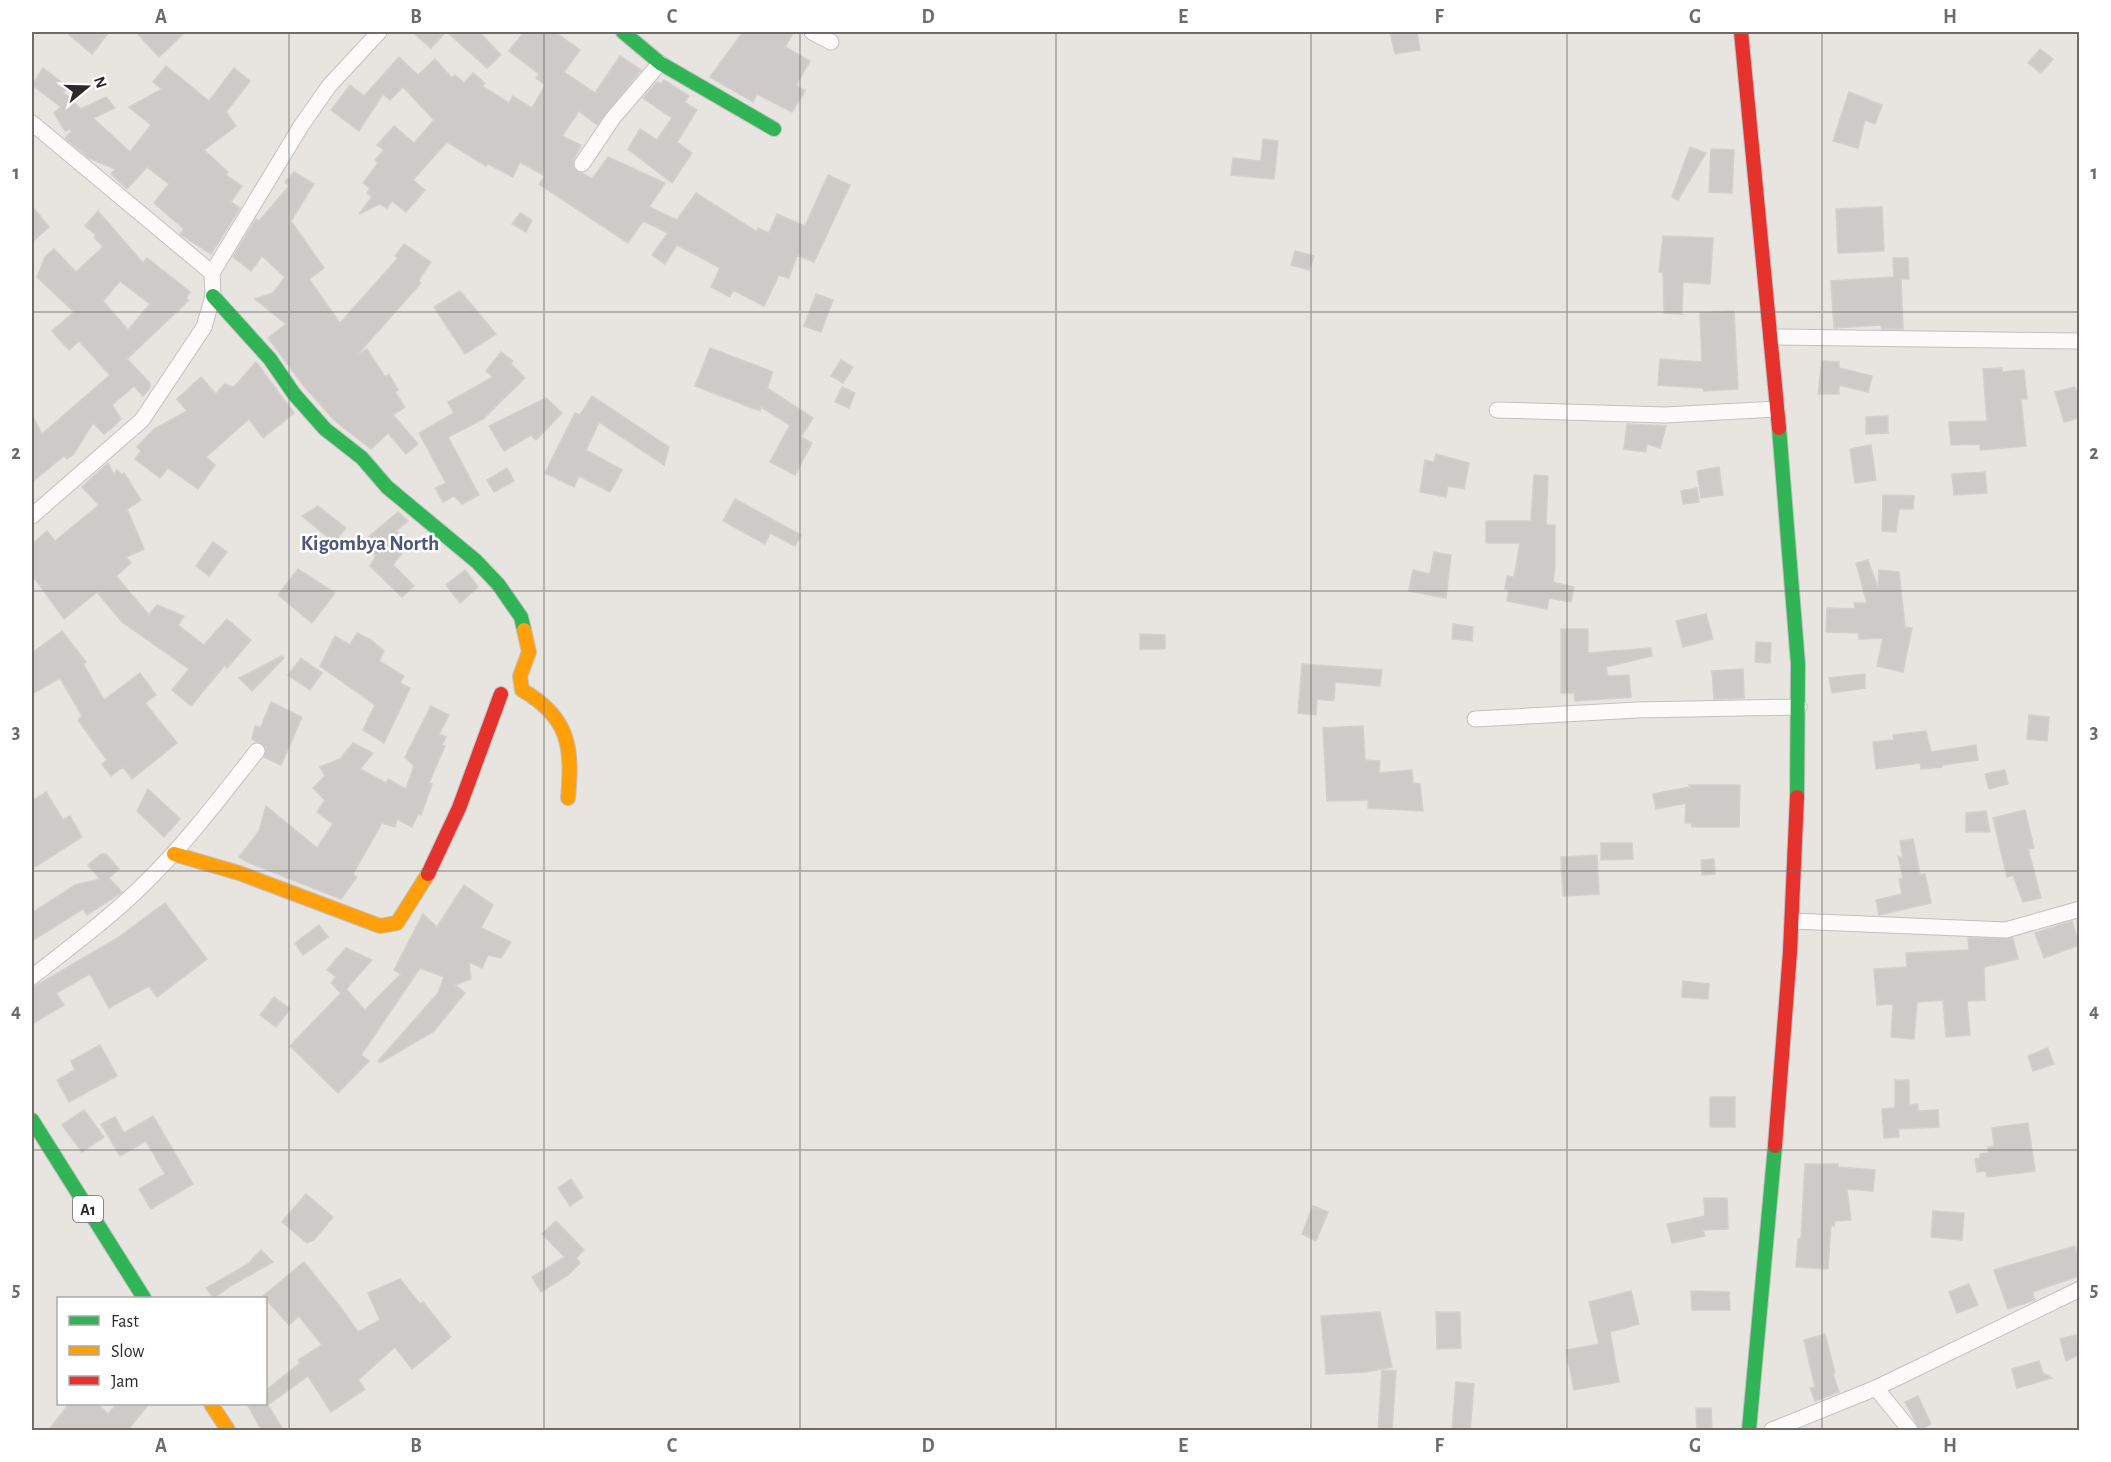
<svg xmlns="http://www.w3.org/2000/svg" width="2111" height="1462" viewBox="0 0 2111 1462" font-family="'Alegreya Sans',sans-serif">
<rect width="100%" height="100%" fill="#e8e4e0"/>
<g fill="#cdcac7" stroke="#d3cfcc" stroke-width="1.5" fill-rule="evenodd">
<path d="M66,32H109L92,54Z"/>
<path d="M136,32H185L159,57Z"/>
<path d="M412,32H446L431,48Z"/>
<path d="M447,32H479L501,55L487,68Z"/>
<path d="M524,32H555L580,50L564,72L595,93L620,56L641,70L597,125L579,111L562,136L581,145L574,159L573,168L592,179L608,157L665,183L649,207L677,220L696,193L757,232L758,228L769,233L777,214L805,226L828,175L850,185L814,262L797,255L789,278L779,275L764,306L733,290L730,297L711,287L720,268L696,255L677,245L665,264L652,255L668,233L643,221L628,243L539,184L545,176L520,162L513,177L488,164L486,166L447,142L413,180L425,190L406,212L392,201L387,208L380,204L359,214L372,197L367,193L370,188L363,183L378,163L375,160L384,150L377,145L394,126L414,143L434,120L403,87L390,100L383,94L359,131L331,110L350,85L364,96L399,57L418,75L435,59L452,78L455,75L464,83L473,73L485,83L482,86L509,103L513,96L532,108L545,85L536,78L539,74L509,51Z"/>
<path d="M743,32H794L785,47L810,61L796,85L805,91L792,112L757,94L753,102L710,77Z"/>
<path d="M1390,32H1417L1420,50L1395,54Z"/>
<path d="M2040,49L2053,59L2041,73L2028,63Z"/>
<path d="M166,66L209,101L234,68L250,81L226,112L236,126L204,150L228,172L226,175L242,186L231,202L240,208L211,254L180,234L184,229L154,203L169,184L147,167L127,189L111,174L115,169L89,158L65,138L72,131L70,129L65,131L54,113L61,107L32,85L43,68L68,87L63,92L81,109L106,97L115,108L93,118L130,152L151,125L129,107L162,89L153,82Z"/>
<path d="M664,80L689,96L684,102L697,110L677,142L692,153L672,183L628,149L640,129L657,140L672,118L643,98L657,82L661,84Z"/>
<path d="M1849,92L1882,105L1875,124L1865,120L1858,148L1833,141Z"/>
<path d="M1263,139L1278,141L1274,179L1231,175L1233,158L1261,161Z"/>
<path d="M1690,147L1706,153L1678,200L1672,197Z"/>
<path d="M1711,149L1734,150L1732,193L1709,192Z"/>
<path d="M294,172L314,184L291,221L324,268L309,279L340,323L398,258L395,256L404,244L431,262L418,281L421,283L357,355L367,349L385,377L389,374L398,390L395,392L405,407L393,415L418,444L406,454L388,433L371,449L334,420L304,386L268,338L286,324L255,299L273,293L285,277L262,256L251,271L233,257L256,219L259,221L289,186L285,182Z"/>
<path d="M32,206L49,227L32,242Z"/>
<path d="M1882,207L1884,251L1838,253L1836,209Z"/>
<path d="M98,211L143,263L147,258L190,292L186,298L189,300L127,359L150,383V388L143,396L134,386L112,405L121,419L112,428L104,434L93,423L73,455L67,459L64,456L32,482V415L42,434L110,375L79,341L69,350L52,331L74,312L37,277L45,257L54,249L76,272L103,247L94,237L96,235L85,226ZM120,281L150,304L128,330L103,301Z"/>
<path d="M520,213L532,220L526,232L512,224Z"/>
<path d="M1663,236L1713,238L1710,284L1683,282L1682,314L1664,313L1663,272H1659Z"/>
<path d="M1295,251L1314,256L1309,270L1291,265Z"/>
<path d="M1893,258H1908L1909,279H1901L1903,329H1882L1881,325L1834,328L1831,281L1894,277Z"/>
<path d="M460,291L496,334L465,354L434,307Z"/>
<path d="M816,294L833,300L821,332L804,326Z"/>
<path d="M1734,311L1738,389L1704,391L1703,388L1658,385L1660,359L1702,362L1700,313Z"/>
<path d="M710,348L773,372L767,388L813,418L801,437L812,443L795,475L770,462L790,425L761,407L760,411L695,386Z"/>
<path d="M501,352L513,361L511,364L525,378L483,419L448,437L479,495L462,504L454,496L443,502L435,488L446,483L419,433L454,413L448,402L493,377L486,371Z"/>
<path d="M841,360L853,367L843,383L831,376Z"/>
<path d="M1822,361L1839,362V368L1872,376L1868,392L1839,385V394H1818Z"/>
<path d="M256,362L294,413L263,438L249,419L206,457L215,465L198,489L168,468L160,478L135,459L141,451L137,447L154,429L187,411L177,399L201,377L216,394L224,384L234,387Z"/>
<path d="M2002,368V372L2024,370L2027,399H2021L2026,446L1980,450V444L1951,445L1949,422L1987,421L1983,369Z"/>
<path d="M842,387L855,393L849,408L835,402Z"/>
<path d="M2075,387L2076,391L2079,390V418L2064,422L2055,392Z"/>
<path d="M592,396L669,447L664,465L599,422L586,450L622,470L610,492L579,476L574,487L545,473L575,413L580,415Z"/>
<path d="M546,398L562,413L536,440L531,435L504,451L489,426Z"/>
<path d="M1888,416V433L1866,434V417Z"/>
<path d="M1627,424L1666,426L1660,448L1647,444L1646,452L1624,449Z"/>
<path d="M1871,445L1876,480L1855,483L1850,449Z"/>
<path d="M1436,454L1469,463L1464,489L1448,486L1446,497L1420,492L1425,460L1434,462Z"/>
<path d="M108,463L114,474L117,470L122,475L124,473L141,500L127,509L144,549L126,557L131,563L116,576L149,615L157,605L184,616L178,625L204,645L227,619L251,640L227,668L225,665L191,706L172,690L189,669L122,622L97,592L64,619L32,575V544L47,531L55,541L99,505L82,487Z"/>
<path d="M1719,467L1723,495L1701,498L1697,471Z"/>
<path d="M507,468L514,481L494,492L487,480Z"/>
<path d="M1985,472L1987,493L1954,495L1952,474Z"/>
<path d="M1534,475L1548,476L1546,525H1555V566L1553,582L1574,587L1571,602L1549,598L1547,609L1507,601L1509,590L1505,589L1507,576L1514,577L1520,543H1486V521H1531Z"/>
<path d="M1697,488L1699,502L1683,504L1681,491Z"/>
<path d="M1883,495L1914,496L1913,509H1899L1896,532L1882,531Z"/>
<path d="M735,499L801,535L795,546L770,533L765,544L723,521Z"/>
<path d="M318,506L346,528L334,542L302,516Z"/>
<path d="M398,512L408,521L396,531L410,542L393,565L414,586L402,597L370,566L376,555L368,553L360,544Z"/>
<path d="M213,542L227,552L209,576L196,566Z"/>
<path d="M1434,552L1451,555L1446,598L1409,591L1413,570L1430,574Z"/>
<path d="M1868,560L1878,588L1879,570L1899,572L1905,627L1912,628L1903,672L1877,666L1883,638L1859,639V633L1826,632L1827,608L1855,609L1854,603H1867L1856,563Z"/>
<path d="M298,569L335,593L312,623L278,595Z"/>
<path d="M465,570L478,587L460,603L446,585Z"/>
<path d="M1706,614L1713,639L1683,647L1676,621Z"/>
<path d="M1453,624L1473,627L1472,641L1452,639Z"/>
<path d="M1561,629H1588V653L1651,648L1652,656L1606,667L1608,676L1629,675L1631,697L1575,701L1574,693H1561Z"/>
<path d="M62,631L86,662L83,664L104,700L140,673L156,695L145,703L177,743L132,779L123,767L111,776L102,764L107,760L78,720L82,716L60,678L32,694V653Z"/>
<path d="M357,633L371,640L384,651L379,661L404,676L400,683L410,688L384,743L363,730L375,705L320,666L335,636L350,645Z"/>
<path d="M1140,634L1165,635V649H1140Z"/>
<path d="M1756,642L1771,643L1770,663L1755,662Z"/>
<path d="M282,656L284,658L252,691L239,678Z"/>
<path d="M301,658L322,673L310,690L288,675Z"/>
<path d="M1302,664L1382,670L1380,686L1335,682L1334,701L1317,699L1316,715L1298,713Z"/>
<path d="M1743,669L1744,698L1714,699L1712,671Z"/>
<path d="M1865,674V688L1832,693L1829,678Z"/>
<path d="M271,702L302,717L281,765L264,757L266,747L252,739L255,726L261,727Z"/>
<path d="M431,706L449,715L439,734L446,737L442,745L445,746L429,783L432,784L421,815L418,814L412,827L397,819L395,827L382,823L353,874L357,877L341,899L247,862L239,857L259,831L266,806L317,848L333,824L317,812L325,800L313,788L325,776L320,767L340,759L353,743L373,753L360,769L386,783L388,779L406,789L414,766L405,757Z"/>
<path d="M2029,715L2049,717L2047,741L2027,739Z"/>
<path d="M1363,726L1365,760L1380,761L1379,773L1412,770L1413,783L1420,784L1423,811L1368,808V800L1327,801L1323,728Z"/>
<path d="M1926,731L1931,752L1976,745L1978,760L1942,765V767L1921,769L1920,763L1876,769L1873,742L1894,740L1893,735Z"/>
<path d="M2005,770L2008,784L1989,789L1985,774Z"/>
<path d="M1689,785H1740L1739,827H1692L1691,823H1685L1686,803L1656,809L1653,794L1690,787Z"/>
<path d="M148,789L180,819L164,837L137,811Z"/>
<path d="M46,792L63,820L70,816L82,837L32,869V801Z"/>
<path d="M2025,810L2034,848L2028,849L2041,898L2023,902L2013,875L2007,877L1993,818Z"/>
<path d="M1986,811L1990,832H1966V813Z"/>
<path d="M1913,839L1920,875L1925,874L1931,903L1879,915L1876,900L1902,894L1899,879L1903,878L1898,856L1903,859L1900,841Z"/>
<path d="M1601,843H1632L1633,859L1601,860Z"/>
<path d="M101,854H106L119,869L109,878L122,892L87,915L83,909L32,941V913L75,885L100,879L88,865Z"/>
<path d="M1597,855L1599,894L1563,896L1561,857Z"/>
<path d="M1714,859L1715,874L1702,875L1701,860Z"/>
<path d="M464,885L493,905L481,928L511,942L501,958L488,955L482,968L469,962L471,979L455,985L465,993L434,1031L380,1063L378,1061L438,993L444,977L420,968L361,1055L369,1061L338,1093L290,1046L341,993L331,983L336,977L327,970L346,948L372,960L346,989L365,1010L401,974L394,970L423,914L437,927Z"/>
<path d="M165,903L207,959L157,997L149,986L109,1008L90,974L56,993L64,1005L32,1024V988L116,939Z"/>
<path d="M2072,921L2079,945L2044,958L2035,933Z"/>
<path d="M319,925L328,937L303,955L295,943Z"/>
<path d="M1968,938H2013L2018,959L1984,967L1985,1000L1967,1001L1970,1035L1946,1037L1943,1000L1917,1002L1914,1039L1891,1037L1893,1004L1877,1005L1874,969L1907,967L1906,953L1969,950Z"/>
<path d="M1683,981L1709,984L1708,999L1682,997Z"/>
<path d="M274,997L290,1009L276,1027L260,1015Z"/>
<path d="M100,1045L117,1076L69,1102L57,1080L75,1070L71,1061Z"/>
<path d="M2048,1048L2054,1064L2033,1071L2028,1056Z"/>
<path d="M1895,1080H1909V1105L1918,1104V1111L1938,1110L1939,1127L1898,1129L1899,1137L1884,1138L1882,1109L1895,1108Z"/>
<rect x="1710" y="1097" width="25" height="30"/>
<path d="M84,1110L104,1137L82,1152L62,1125Z"/>
<path d="M153,1116L193,1184L151,1209L139,1189L165,1174L146,1141L120,1156L101,1124L115,1117L124,1133Z"/>
<path d="M2028,1123L2035,1171L1987,1177L1986,1171L1977,1172L1975,1159L1980,1158V1154L1988,1153V1147L1994,1146L1992,1128Z"/>
<path d="M1805,1164H1838V1167L1875,1170L1873,1191L1847,1189L1851,1220L1835,1221L1834,1226L1831,1225L1828,1269L1796,1267L1798,1239H1801Z"/>
<path d="M571,1179L583,1197L570,1206L558,1188Z"/>
<path d="M306,1194L333,1217L314,1240L307,1243L282,1222Z"/>
<path d="M1704,1198H1727L1728,1229L1703,1230L1705,1236L1672,1243L1667,1224L1705,1216Z"/>
<path d="M1313,1206L1328,1212L1316,1241L1302,1234Z"/>
<path d="M1933,1211L1964,1213L1962,1240L1931,1237Z"/>
<path d="M556,1221L584,1250L576,1258L580,1263L568,1275L541,1292L532,1277L565,1257L542,1234Z"/>
<path d="M2075,1246L2079,1261V1276L2032,1292L2035,1300L2008,1309L1994,1270Z"/>
<path d="M261,1250L273,1262L232,1285L214,1298L206,1288L248,1264Z"/>
<path d="M304,1262L338,1304L336,1307L339,1305L358,1332L380,1320L368,1293L400,1279L420,1304L423,1302L451,1337L412,1369L395,1347L358,1380L365,1389L331,1412L308,1376L268,1405L284,1431H262L247,1404H266V1390L300,1363L298,1360L322,1345L299,1316L289,1325L263,1296Z"/>
<path d="M1969,1284L1978,1305L1957,1313L1949,1292Z"/>
<path d="M1631,1291L1639,1324L1610,1332L1619,1382L1574,1390L1566,1350L1599,1344L1589,1302Z"/>
<path d="M1691,1291L1729,1292L1730,1310H1692Z"/>
<path d="M1380,1312L1392,1367L1366,1372L1326,1374L1321,1316Z"/>
<path d="M1436,1312H1460L1461,1348L1437,1349Z"/>
<path d="M1825,1334L1835,1373L1833,1374L1839,1392L1815,1401L1810,1388L1815,1387L1804,1340Z"/>
<path d="M2076,1335L2079,1355L2066,1361L2060,1339Z"/>
<path d="M2039,1361L2043,1373L2052,1378L2017,1388L2012,1369Z"/>
<path d="M1382,1370L1396,1371L1392,1431H1378Z"/>
<path d="M1456,1382L1474,1384L1470,1431H1452Z"/>
<path d="M1918,1396L1931,1424L1920,1430L1905,1402Z"/>
<path d="M69,1404H98L108,1414L117,1404H149L127,1431H48Z"/>
<path d="M1696,1408H1711L1712,1431H1697Z"/>
</g>
<g fill="none" stroke-linecap="round" stroke-linejoin="round">
<defs>
<g id="street">
<path d="M812,32L831,42"/>
<path d="M32,123L212,273"/>
<path d="M582,164L613,118L660,63"/>
<path d="M1772,337L2080,341"/>
<path d="M1497,410L1665,415L1777,409"/>
<path d="M32,516L142,420L204,327L213,296L212,273L301,126L329,86L379,32"/>
<path d="M1475,719L1637,710L1799,707"/>
<path d="M1793,921L2006,930L2080,909"/>
<path d="M32,977C73,945 115,914 151,877C190,838 223,794 257,751"/>
<path d="M1876,1388L1910,1430"/>
<path d="M1772,1430L1876,1388L2080,1289"/>
</g>
<g id="fast">
<path d="M623,32L660,63L774,129"/>
<path d="M213,296L270,359L294,394L325,429L362,458L387,487L476,561L498,584L521,617L524,630"/>
<path d="M1779,428L1798,664L1797,797"/>
<path d="M32,1120L144,1298"/>
<path d="M1749,1430L1775,1146"/>
</g>
<g id="slow">
<path d="M524,630L529,652L520,676L522,690C569,717 573,747 568,798"/>
<path d="M174,854L239,873L380,926L397,923L428,874"/>
<path d="M211,1404L228,1430"/>
</g>
<g id="jam">
<path d="M1741,32L1779,428"/>
<path d="M428,874L459,808L501,694"/>
<path d="M1775,1146L1790,952L1797,797"/>
</g>
</defs>
<use href="#street" stroke="#c2c0c1" stroke-width="17"/>
<use href="#fast" stroke="#c2c0c1" stroke-width="16"/>
<use href="#slow" stroke="#c2c0c1" stroke-width="16"/>
<use href="#jam" stroke="#c2c0c1" stroke-width="16"/>
<use href="#street" stroke="#fcfbfa" stroke-width="15"/>
<use href="#fast" stroke="#30b455" stroke-width="14"/>
<use href="#slow" stroke="#ff9f0a" stroke-width="14"/>
<use href="#jam" stroke="#e5322d" stroke-width="14"/>
</g>
<path fill="none" stroke="#6c6b6a" stroke-width="1.5" stroke-opacity="0.55" d="M289,32V1430M544,32V1430M800,32V1430M1056,32V1430M1311,32V1430M1567,32V1430M1822,32V1430M32,312H2080M32,591H2080M32,871H2080M32,1150H2080"/>
<g text-anchor="middle" stroke-width="5" stroke-linejoin="round" paint-order="stroke">
<rect fill="#fff" stroke="#6a6a6a" stroke-width="1.5" x="73" y="1196" width="30" height="26" rx="4.5"/>
<g font-size="16" font-weight="bold" fill="#2a2a2a">
<text x="88" y="1215">A1</text>
</g>
<g font-size="21" font-weight="bold" fill="#4e5777" stroke="#fff">
<text x="370" y="550">Kigombya North</text>
</g>
</g>
<rect width="2111" height="1462" fill="none" stroke="#ffffff" stroke-width="66"/>
<rect x="57" y="1297" width="210" height="108" fill="#ffffff" stroke="#aaaaaa" stroke-width="1.5"/>
<rect x="69" y="1316" width="30" height="9" fill="#30b455" stroke="#aaaaaa" stroke-width="1.5"/>
<text x="111" y="1327" font-size="18" fill="#2a2a2a">Fast</text>
<rect x="69" y="1346" width="30" height="9" fill="#ff9f0a" stroke="#aaaaaa" stroke-width="1.5"/>
<text x="111" y="1357" font-size="18" fill="#2a2a2a">Slow</text>
<rect x="69" y="1376" width="30" height="9" fill="#e5322d" stroke="#aaaaaa" stroke-width="1.5"/>
<text x="111" y="1387" font-size="18" fill="#2a2a2a">Jam</text>
<g transform="translate(87 87) rotate(71)" stroke="#ffffff" stroke-width="4.5" paint-order="stroke">
<path d="M0-4.5L10 22L0 15L-10 22Z" fill="#2a2a2a"/>
<text y="-9" font-size="16" font-weight="bold" text-anchor="middle" fill="#2a2a2a">N</text>
</g>
<rect x="33" y="33" width="2045" height="1396" fill="none" stroke="#6c6b6a" stroke-width="2"/>
<g font-size="20" text-anchor="middle" font-weight="bold" fill="#6c6b6a">
<text x="161" y="23">A</text>
<text x="416" y="23">B</text>
<text x="672" y="23">C</text>
<text x="928" y="23">D</text>
<text x="1183" y="23">E</text>
<text x="1439" y="23">F</text>
<text x="1695" y="23">G</text>
<text x="1950" y="23">H</text>
<text x="16" y="179">1</text>
<text x="2094" y="179">1</text>
<text x="16" y="459">2</text>
<text x="2094" y="459">2</text>
<text x="16" y="738">3</text>
<text x="2094" y="738">3</text>
<text x="16" y="1017">4</text>
<text x="2094" y="1017">4</text>
<text x="16" y="1296">5</text>
<text x="2094" y="1296">5</text>
<text x="161" y="1452">A</text>
<text x="416" y="1452">B</text>
<text x="672" y="1452">C</text>
<text x="928" y="1452">D</text>
<text x="1183" y="1452">E</text>
<text x="1439" y="1452">F</text>
<text x="1695" y="1452">G</text>
<text x="1950" y="1452">H</text>
</g>
</svg>
